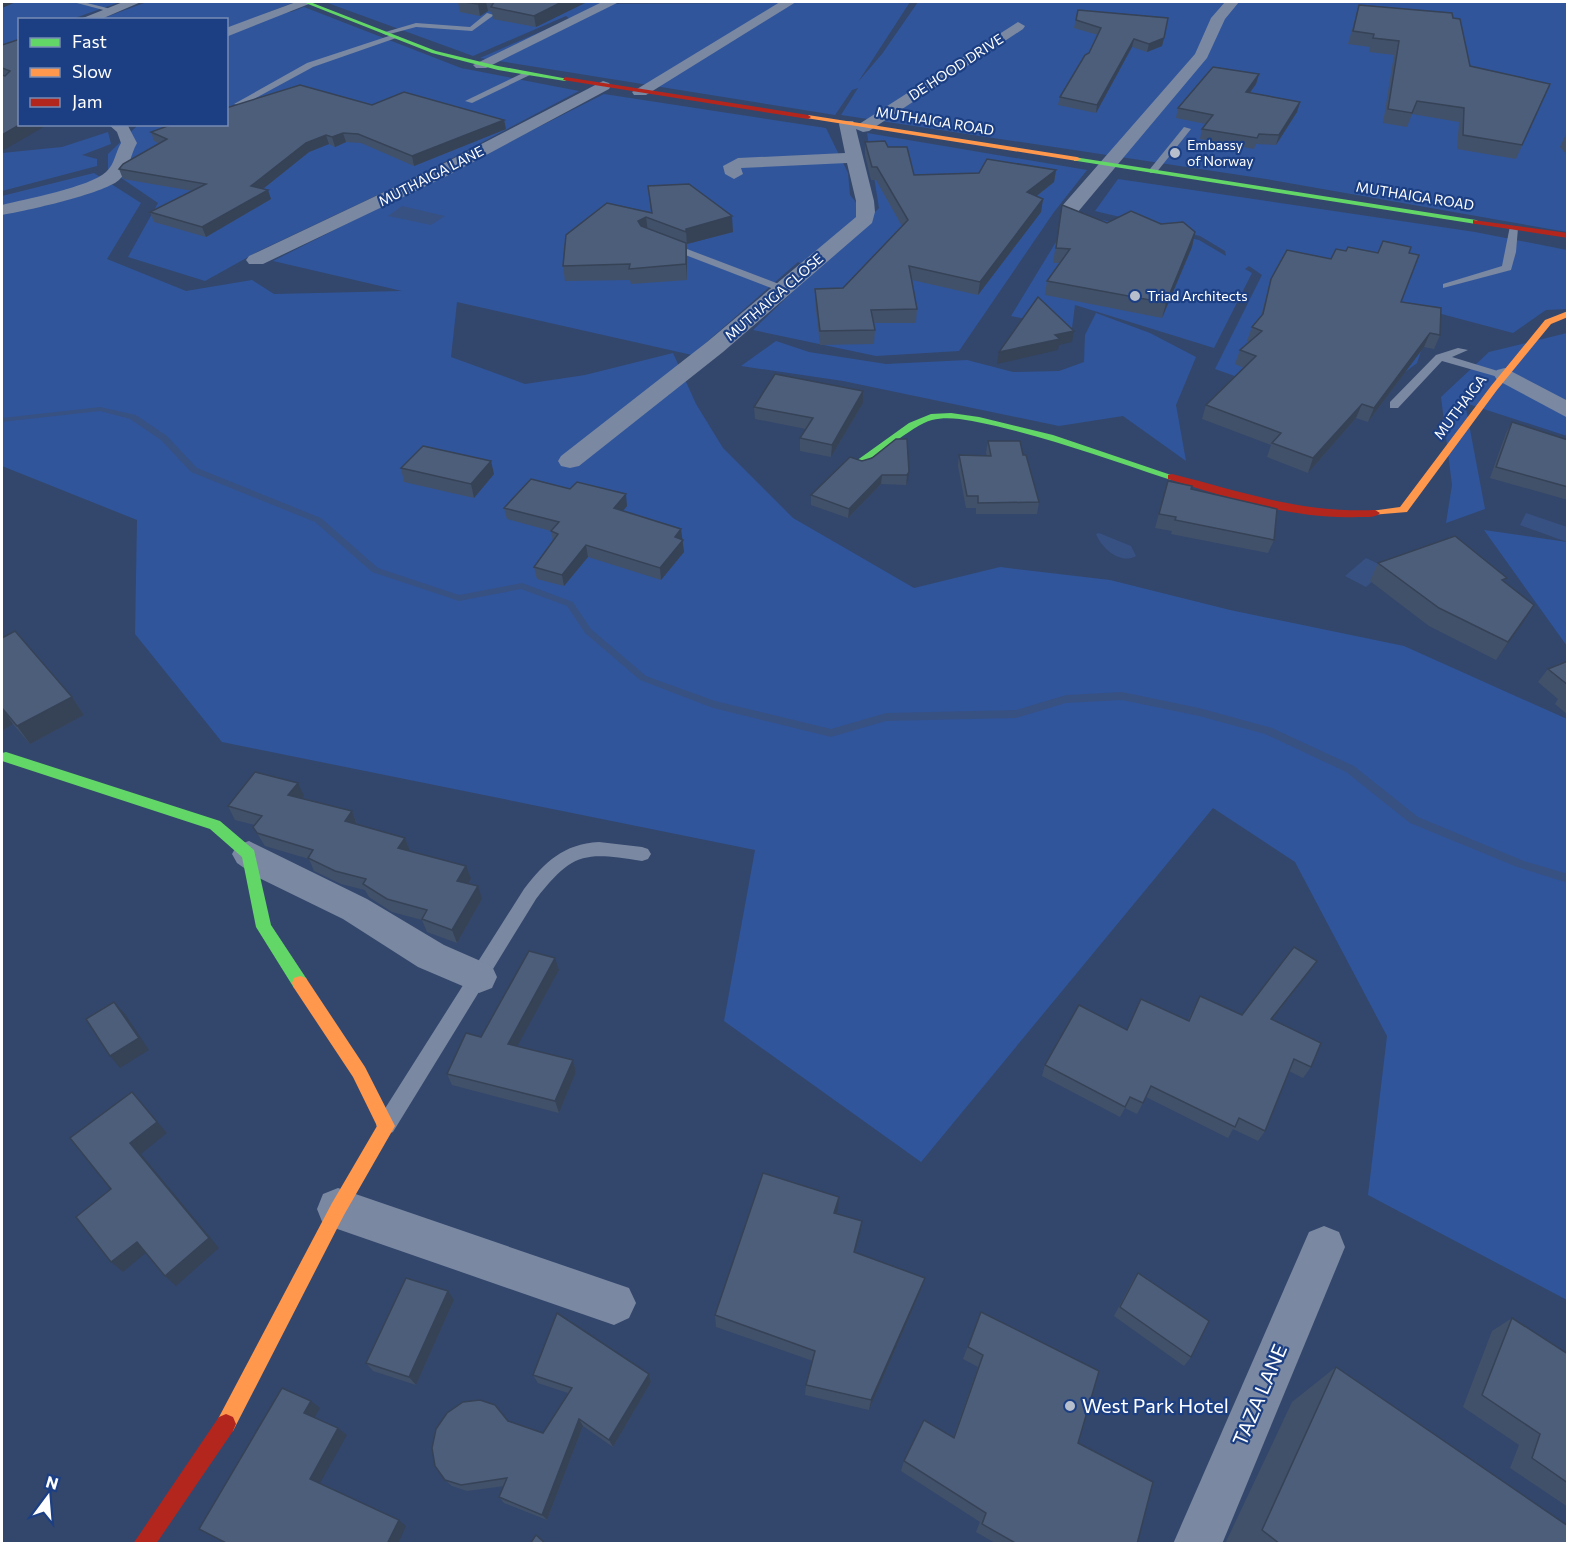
<svg xmlns="http://www.w3.org/2000/svg" width="1569" height="1545" viewBox="0 0 1569 1545" font-family="Commissioner,sans-serif">
<rect width="100%" height="100%" fill="#33476c"/>
<g fill="#30559b">
<path d="M2,2H120L72,19L20,20L19,39L2,46Z"/>
<path d="M147,2H295L264,14L291,12L304,7L461,68L579,91L422,174L259,251L205,281L128,257L158,203L108,169V154L137,126L134,125L226,124V20H98Z"/>
<path d="M325,2H601L598,4L910,2L858,82L882,54L918,2H1567V232L1266,179L841,115L858,88L852,90L835,115L480,58L570,19L566,16L473,56Z"/>
<path d="M604,94L826,128L848,173L850,195L869,218L879,208L867,133L1087,170L1054,212L959,351L876,356L753,330L815,270L798,262L692,355L457,302L451,357L525,384L585,375L673,353L696,404L723,448L793,518L914,588L1000,567L1110,580L1230,610L1404,646L1567,719V1300L1368,1195L1387,1036L1295,862L1213,808L921,1162L724,1021L755,850L222,742L135,634L137,520L2,466V196L94,173L141,203L107,259L186,291L252,280L274,294L402,291L273,261Z"/>
<path d="M108,132L111,144L82,155L97,159V166L2,191V153L62,147Z"/>
<path d="M1118,179L1475,232L1567,250V309L1546,310L1513,333L1434,312L1417,363L1348,416L1215,369L1262,275L1249,266L1245,269L1252,273L1214,348L1075,305L1072,328L1011,316L1073,214L1199,240L1226,256L1225,251L1200,236L1095,211Z"/>
<path d="M1096,313L1150,333L1196,357L1176,405L1186,461L1123,416L1059,426L843,381L741,366L776,341L809,352L886,364L967,360L1013,372L1059,371L1084,362L1085,335Z"/>
<path d="M1567,333V436L1465,403L1485,509L1446,523L1452,485L1441,397L1489,352Z"/>
<path d="M1484,530L1567,542V646Z"/>
</g>
<g fill="#385183">
<path d="M402,206L445,216L431,225L388,216Z"/>
<path d="M1526,513L1567,527V542L1520,525Z"/>
<path d="M1099,533L1131,546L1136,556C1121,565 1102,549 1096,534Z"/>
<path d="M1366,558L1387,568L1366,587L1345,576Z"/>
</g>
<g fill="none" stroke-linecap="round" stroke-linejoin="round">
<path fill="#385183" fill-rule="evenodd" d="M100,407L136,415L167,436L197,468L321,518L378,568L459,595L522,583L573,602L591,629L646,676L715,701L831,729L886,713L1016,710L1066,695L1122,692L1199,708L1272,728L1354,766L1418,817L1524,861L1568,874V883L1517,867L1410,823L1346,772L1265,734L1199,716L1122,700L1066,703L1016,718L886,721L831,737L713,708L640,680L585,633L567,606L521,589L459,601L372,572L315,522L191,472L161,440L130,419L100,411L2,422V418Z"/>
<g fill="#7a88a2" fill-rule="evenodd">
<path d="M73,2H83L115,10L111,12Z"/>
<path d="M487,13L494,15L472,31L416,27L386,35L382,33L416,23L470,27Z"/>
<path d="M392,35L399,37L313,67L241,106L234,104L307,63Z"/>
<path d="M525,72L532,74L472,103L465,101Z"/>
<path d="M1184,127L1191,129L1156,173H1150V169Z"/>
<path d="M1510,226L1518,228L1516,252L1511,270L1443,288V284L1502,266Z"/>
<path d="M666,241L787,287L788,289L779,291L662,246L661,244Z"/>
<path d="M1458,348L1468,350L1452,357L1511,375L1505,379L1442,361L1398,408H1390V402L1436,355Z"/>
<path d="M599,842L642,847L648,849L651,854L648,859L642,861C584,852 573,852 536,899L393,1132L386,1135L379,1132L376,1125L379,1118L524,889C545,862 563,844 599,842Z"/>
</g>
<g fill="#7a88a2" fill-rule="evenodd">
<path d="M123,2H141L99,20H78Z"/>
<path d="M296,2H314L226,37V28Z"/>
<path d="M602,2H619L486,68H476L473,65Z"/>
<path d="M780,2H796L646,95H634L632,92Z"/>
<path d="M1225,2H1239L1225,19L1207,58L1077,213H1063L1061,209L1063,205L1195,54L1211,18Z"/>
<path d="M1018,22L1025,26L1023,29L869,131L863,132L856,129L874,201L875,212L872,223L723,352L579,466L570,468L561,466L558,461L561,456L707,342L856,217V201L847,163L741,168L743,174L734,179L725,174L723,166L738,158L845,153L839,124L841,121H853L856,126Z"/>
<path d="M603,81L609,83L611,86L609,89L449,175L263,264H249L246,260L249,256L437,167Z"/>
<path d="M108,124H127L137,143C130,155 130,170 119,180C103,194 25,211 2,215V205C25,199 90,187 106,172C115,164 115,153 121,143L117,132Z"/>
<path d="M1505,368L1568,401V418L1497,380L1494,375L1497,370Z"/>
<path d="M249,841L367,899L444,945L492,966L497,977L492,988L479,993L418,967L343,919L257,877L237,863L232,854L237,845Z"/>
<path d="M338,1188L629,1288L636,1303L629,1318L614,1325L323,1224L317,1209L323,1194Z"/>
<path d="M1324,1226L1339,1232L1345,1247L1222,1544H1173L1309,1232Z"/>
</g>
<g fill="#63d668" fill-rule="evenodd">
<path d="M303,2H310L436,51L498,66L568,79L565,81L498,70L432,53Z"/>
<path d="M1074,157L1476,220L1480,222L1476,224L1077,161H1074Z"/>
<path d="M951,413L979,417L1053,435L1177,477L1172,480L1168,479C1111,460 1055,440 996,426C976,422 952,415 932,420C911,425 870,465 857,463L856,461L909,423L931,414Z"/>
<path d="M6,752L220,821L254,850L271,925L306,978L308,983L306,988L300,990L294,988L256,927L242,857L210,829L2,761V753Z"/>
</g>
<g fill="#ff974d" fill-rule="evenodd">
<path d="M808,115L1077,157L1081,159L1077,161L806,118Z"/>
<path d="M1568,311V317L1551,324L1497,390L1407,512L1371,515V511L1400,507L1491,386L1545,320Z"/>
<path d="M300,976L306,978L365,1067L395,1126L344,1215L233,1431L226,1434L219,1431L216,1424L219,1417L332,1203L377,1126L353,1077L294,988L292,983L294,978Z"/>
</g>
<g fill="#b3261e" fill-rule="evenodd">
<path d="M565,77L808,115L811,117L808,119L563,80Z"/>
<path d="M1473,220L1568,233V238L1476,224H1473Z"/>
<path d="M1172,474C1244,492 1299,513 1375,510L1380,513C1375,518 1366,517 1359,517C1294,520 1229,498 1168,479V475Z"/>
<path d="M226,1414L233,1417L236,1424L233,1431L156,1544H133L219,1417Z"/>
</g>
</g>
<g fill="#42516a">
<path d="M458,2H587L536,27L493,19L492,12L488,11L480,16L460,12Z"/>
<path d="M1359,5L1453,18L1470,66L1550,84L1516,159L1457,149L1459,122L1412,114L1407,127L1383,123L1394,55L1369,52L1370,47L1348,44Z"/>
<path d="M1078,10L1168,18L1162,46L1147,52L1132,47L1096,113L1058,105L1060,97L1089,53L1098,35L1074,28Z"/>
<path d="M20,39L2,151V45Z"/>
<path d="M1259,74L1256,84L1250,93L1300,102L1297,112L1276,145L1256,144L1254,149L1200,139L1202,129L1206,124L1176,118L1178,108Z"/>
<path d="M372,105L504,120L506,129L414,166L361,143L346,142L335,147L329,144L309,152L263,189L271,199L206,237L154,222L150,212L193,191L123,179L119,169L160,144L154,141L151,132Z"/>
<path d="M1567,132H1568V156L1560,147Z"/>
<path d="M865,142L888,147L914,175L1056,170L1054,182L1037,196L1043,199L1041,212L978,295L912,280L917,309L916,323H874L875,330L874,344L820,345L815,302V289L843,288L902,226L876,180H871L865,155Z"/>
<path d="M648,186L733,232L687,244V280L631,284L630,280L565,281L563,266L651,212Z"/>
<path d="M1062,205L1107,223L1161,224L1195,232L1192,247L1162,318L1045,295L1047,281L1060,263H1053Z"/>
<path d="M1346,251L1378,253H1409L1401,302L1440,335L1434,349L1424,347L1368,422L1356,418L1308,473L1267,457L1271,445L1202,419L1206,405L1244,368L1235,364L1240,350L1249,342L1247,341L1252,327L1261,316L1271,279L1331,259Z"/>
<path d="M863,391V403L831,457L800,451V438L806,429L755,419L754,407Z"/>
<path d="M1512,422L1568,440V500L1490,478L1506,433Z"/>
<path d="M907,439L908,481L906,485L881,484L848,518L811,505V495L862,461L872,458Z"/>
<path d="M988,441L1023,455L1039,502L1037,514H976V508H966L958,466L959,455L987,456L986,453Z"/>
<path d="M401,468L494,474L474,498L404,482Z"/>
<path d="M1168,481L1191,489L1274,540L1268,553L1171,534L1172,531L1155,528Z"/>
<path d="M627,506L623,511L681,529L684,552L661,580L588,557L564,586L537,579L534,567L553,541L551,531L507,519L504,508Z"/>
<path d="M1378,563L1504,582L1522,624L1496,660L1429,626L1370,581Z"/>
<path d="M2,638L72,697L84,715L30,744L13,724L2,731Z"/>
<path d="M1568,661V715L1555,704L1558,699L1538,682L1548,669Z"/>
<path d="M304,796L302,798L352,811L357,824L405,838L410,851L471,879L468,884L482,899L457,943L427,932L422,920L392,912L369,897L365,890L341,884L314,871L309,859L265,846L253,827L255,825L235,820L228,806Z"/>
<path d="M1317,961L1309,972L1272,1020L1311,1067L1303,1078L1289,1071L1265,1131L1258,1141L1233,1129L1228,1138L1146,1097L1137,1114L1125,1108L1120,1117L1042,1076L1045,1065L1127,1030L1188,1020L1200,996L1242,1015Z"/>
<path d="M559,970L517,1046L573,1060L576,1072L559,1113L452,1085L447,1074L481,1037Z"/>
<path d="M838,1210L837,1213L860,1234L855,1253L925,1278L921,1290L869,1410L805,1395L806,1385L813,1361L716,1327L715,1315Z"/>
<path d="M1138,1273L1191,1357L1184,1366L1114,1316L1132,1282Z"/>
<path d="M454,1300L416,1385L373,1371L366,1363Z"/>
<path d="M981,1312L1078,1443L1137,1544H997L976,1532L980,1522L901,1471L904,1461L953,1438L978,1367L963,1359Z"/>
<path d="M1512,1318L1568,1354V1507L1510,1468L1519,1445L1463,1407L1492,1331Z"/>
<path d="M1336,1367L1568,1544H1225L1292,1402Z"/>
<path d="M649,1374L651,1382L613,1447L583,1426L547,1520L504,1503L499,1497L504,1486L467,1491L452,1486L445,1480L508,1421L543,1433L568,1393L538,1383L533,1375Z"/>
</g>
<g fill="#364256">
<path d="M2,2H16L2,8Z"/>
<path d="M482,2H486L488,11L480,16L478,4Z"/>
<path d="M562,2H587L536,27L534,16Z"/>
<path d="M1164,38L1162,46L1147,52L1149,44Z"/>
<path d="M1134,39L1132,47L1096,113L1097,105Z"/>
<path d="M1259,74L1256,84L1243,102L1246,92Z"/>
<path d="M1300,102L1297,112L1276,145L1279,135Z"/>
<path d="M504,120L506,129L414,166L412,156Z"/>
<path d="M21,124H49L2,151V135Z"/>
<path d="M343,133L346,142L335,147L332,137Z"/>
<path d="M326,135L329,144L309,152L254,196L251,186L306,143Z"/>
<path d="M1056,170L1054,182L1025,205L1027,192Z"/>
<path d="M268,190L271,199L206,237L202,227Z"/>
<path d="M1043,199L1041,212L978,295L980,282Z"/>
<path d="M732,216L733,232L687,244V247L686,229Z"/>
<path d="M646,217L648,232L640,236L638,221Z"/>
<path d="M1195,232L1192,247L1162,318L1166,303Z"/>
<path d="M686,243L687,258V280L686,264Z"/>
<path d="M1074,331L1072,342L1059,345L1058,350L997,364L999,352L1055,335Z"/>
<path d="M1430,333L1424,347L1368,422L1374,408Z"/>
<path d="M863,391V403L831,457L832,445Z"/>
<path d="M1362,404L1356,418L1308,473L1313,458Z"/>
<path d="M491,461L494,474L474,498L471,484Z"/>
<path d="M909,472L908,481L906,485L907,475Z"/>
<path d="M882,475L881,484L848,518L849,509Z"/>
<path d="M626,494L627,506L616,519L614,508Z"/>
<path d="M681,529L684,552L661,580L660,568L675,537Z"/>
<path d="M586,545L588,557L564,586L562,575Z"/>
<path d="M1534,605L1522,624L1496,660L1508,642Z"/>
<path d="M72,697L84,715L30,744L17,726Z"/>
<path d="M2,708L13,724L2,731Z"/>
<path d="M298,783L304,796L295,808L288,795Z"/>
<path d="M352,811L357,825L345,821Z"/>
<path d="M405,838L410,851L404,861L398,848Z"/>
<path d="M466,866L471,879L462,894L457,881Z"/>
<path d="M478,886L482,899L457,943L452,930Z"/>
<path d="M555,958L559,970L512,1056L508,1044Z"/>
<path d="M1317,961L1309,972L1264,1030L1271,1019Z"/>
<path d="M114,1002L125,1014L149,1050L120,1068L110,1056Z"/>
<path d="M573,1060L576,1072L559,1113L555,1101Z"/>
<path d="M132,1092L167,1133L141,1154L219,1248L176,1286L165,1276L130,1143Z"/>
<path d="M839,1197L838,1210L833,1226L834,1213Z"/>
<path d="M862,1221L860,1234L852,1264L854,1252Z"/>
<path d="M137,1242L148,1251L123,1272L111,1262Z"/>
<path d="M925,1278L921,1290L869,1410L871,1400Z"/>
<path d="M448,1291L454,1300L416,1385L409,1377Z"/>
<path d="M649,1374L651,1382L613,1447L609,1440Z"/>
<path d="M311,1401L320,1408L313,1420L304,1413Z"/>
<path d="M579,1419L583,1426L547,1520L542,1515Z"/>
<path d="M338,1428L347,1435L319,1485L310,1479Z"/>
<path d="M399,1520L406,1526L398,1544H387Z"/>
</g>
<g fill="#4d5e7b" stroke="#364256" stroke-width="1.5">
<path d="M464,2H482L478,4Z"/>
<path d="M492,2H562L534,16L491,7L494,2Z"/>
<path d="M1359,5L1452,13L1453,18L1460,19L1470,66L1550,84L1522,145L1463,135L1464,108L1417,101L1412,113L1388,109L1399,41L1373,38L1374,34L1353,31Z"/>
<path d="M1078,10L1168,18L1164,38L1149,44L1134,39L1097,105L1060,97L1085,55L1089,53L1101,28L1076,20Z"/>
<path d="M20,39V124H21L2,135V75L5,76L10,71L2,68V45Z"/>
<path d="M1213,67L1259,74L1246,92L1300,102L1279,135L1259,134L1257,138L1202,129L1213,115L1178,108Z"/>
<path d="M300,85L372,105L404,92L504,120L412,156L358,134L343,133L332,137L326,135L306,143L251,186L268,190L202,227L150,212L206,184L119,169L123,164L167,139L151,132L173,124H226V108Z"/>
<path d="M885,141L888,147H907L914,175L979,173L987,159L1056,170L1027,192L1043,199L980,282L909,266L917,309L871,310L875,330L820,331L815,289L843,288L908,220L877,167H872L865,142Z"/>
<path d="M689,184L732,216L686,229V232L646,217L638,221L641,226L686,243V264L629,269L630,264L563,266L566,235L607,203L652,213L648,186Z"/>
<path d="M1062,205L1107,223L1131,211L1161,224L1183,222L1195,232L1166,303L1047,281L1070,249L1056,248Z"/>
<path d="M1383,241L1411,247L1409,253L1419,255L1401,302L1441,308L1440,335L1430,333L1374,408L1362,404L1313,458L1272,443L1281,433L1206,405L1256,356L1240,350L1262,331L1252,327L1263,314L1271,279L1287,250L1331,259L1336,249L1346,251L1348,247L1378,253Z"/>
<path d="M1038,297L1074,331L1055,335L1060,339L999,352Z"/>
<path d="M775,374L863,391L832,445L800,438L813,418L754,407Z"/>
<path d="M1512,422L1568,440V487L1496,467Z"/>
<path d="M896,439H907L909,472L907,475H882L849,509L811,495L850,457L862,461L872,458Z"/>
<path d="M988,441H1020L1023,455H1026L1039,502L978,503V496H967L959,455L991,456Z"/>
<path d="M423,446L491,461L471,484L401,468Z"/>
<path d="M531,479L570,489L577,482L626,494L614,508L681,529L675,537L683,540L660,568L586,545L562,575L534,567L558,534L551,531L559,522L504,508Z"/>
<path d="M1168,481L1192,486L1191,489L1277,509L1274,540L1175,520L1176,517L1159,514Z"/>
<path d="M1455,536L1507,578L1502,580L1534,605L1508,642L1439,608L1378,563Z"/>
<path d="M15,631L72,697L17,726L2,708V638Z"/>
<path d="M1568,661V685L1548,669Z"/>
<path d="M255,772L298,783L288,795L352,811L345,821L405,838L398,848L466,866L457,881L478,886L452,930L422,919L427,910L387,899L363,884L366,879L335,871L308,858L313,850L257,833L253,827L262,816L228,806Z"/>
<path d="M1294,947L1317,961L1271,1019L1321,1043L1311,1067L1294,1059L1265,1131L1239,1118L1235,1127L1151,1086L1143,1103L1130,1097L1125,1107L1045,1065L1079,1005L1127,1030L1141,999L1189,1021L1200,996L1242,1015Z"/>
<path d="M529,951L555,958L508,1044L573,1060L555,1101L447,1074L466,1033L481,1037Z"/>
<path d="M114,1002L139,1038L110,1056L86,1019Z"/>
<path d="M132,1092L157,1122L130,1143L209,1238L165,1276L137,1242L111,1262L76,1217L111,1189L70,1138Z"/>
<path d="M763,1173L839,1197L834,1213L862,1221L854,1252L925,1278L871,1400L806,1385L815,1351L715,1315Z"/>
<path d="M1138,1273L1209,1321L1191,1357L1120,1307Z"/>
<path d="M406,1278L448,1291L409,1377L366,1363Z"/>
<path d="M981,1312L1099,1371L1078,1443L1153,1482L1137,1544H1017L982,1524L986,1513L904,1461L924,1420L954,1438L983,1355L968,1347Z"/>
<path d="M557,1313L649,1374L609,1440L579,1419L542,1515L499,1497L507,1478L461,1485L445,1480L435,1466L432,1448L436,1429L447,1413L463,1402L480,1400L495,1405L508,1421L543,1433L572,1388L533,1375Z"/>
<path d="M1512,1318L1568,1354V1483L1532,1458L1540,1434L1482,1395Z"/>
<path d="M1336,1367L1568,1526V1544H1280L1262,1530Z"/>
<path d="M282,1388L311,1401L304,1413L338,1428L310,1479L399,1520L387,1544H228L199,1529Z"/>
<path d="M536,1535L546,1544H530Z"/>
</g>
<g fill="#b8bfcc" stroke="#1c3f83" stroke-width="2">
<circle cx="1175" cy="153" r="6"/>
<circle cx="1135" cy="296" r="6"/>
<circle cx="1070" cy="1406" r="6"/>
</g>
<g text-anchor="middle" stroke-width="4.5" stroke-linejoin="round" paint-order="stroke">
<g font-size="14" fill="#fff" stroke="#1c3f83">
<text transform="translate(956 67) rotate(-33)" y="5">DE HOOD DRIVE</text>
<text transform="translate(935 121) rotate(9)" y="5">MUTHAIGA ROAD</text>
<text transform="translate(431 176) rotate(-27)" y="5">MUTHAIGA LANE</text>
<text transform="translate(1415 196) rotate(9)" y="5">MUTHAIGA ROAD</text>
<text transform="translate(774 297) rotate(-41)" y="5">MUTHAIGA CLOSE</text>
<text transform="translate(1460 407) rotate(-53)" y="5">MUTHAIGA</text>
</g>
<g font-size="14" fill="#fff" stroke="#1c3f83" text-anchor="start">
<text x="1187" y="150">Embassy<tspan x="1187" dy="16">of Norway</tspan></text>
<text x="1147" y="301">Triad Architects</text>
</g>
<g font-size="20" fill="#fff" stroke="#1c3f83">
<text transform="translate(1260 1395) rotate(-67)" y="7">TAZA LANE</text>
</g>
<g font-size="20" fill="#fff" stroke="#1c3f83" text-anchor="start">
<text x="1082" y="1413">West Park Hotel</text>
</g>
</g>
<rect width="1569" height="1545" fill="none" stroke="#ffffff" stroke-width="6"/>
<rect x="18" y="18" width="210" height="108" fill="#1c3f83" stroke="#778cb5" stroke-width="1.5"/>
<rect x="30" y="38" width="30" height="9" fill="#63d668" stroke="#778cb5" stroke-width="1.5"/>
<text x="72" y="48" font-size="18" fill="#ffffff">Fast</text>
<rect x="30" y="68" width="30" height="9" fill="#ff974d" stroke="#778cb5" stroke-width="1.5"/>
<text x="72" y="78" font-size="18" fill="#ffffff">Slow</text>
<rect x="30" y="98" width="30" height="9" fill="#b3261e" stroke="#778cb5" stroke-width="1.5"/>
<text x="72" y="108" font-size="18" fill="#ffffff">Jam</text>
<g transform="translate(48 1497) rotate(16)" stroke="#1c3f83" stroke-width="4.5" paint-order="stroke">
<path d="M0-4.5L10 22L0 15L-10 22Z" fill="#ffffff"/>
<text y="-9" font-size="16" font-weight="bold" text-anchor="middle" fill="#ffffff">N</text>
</g>
</svg>
